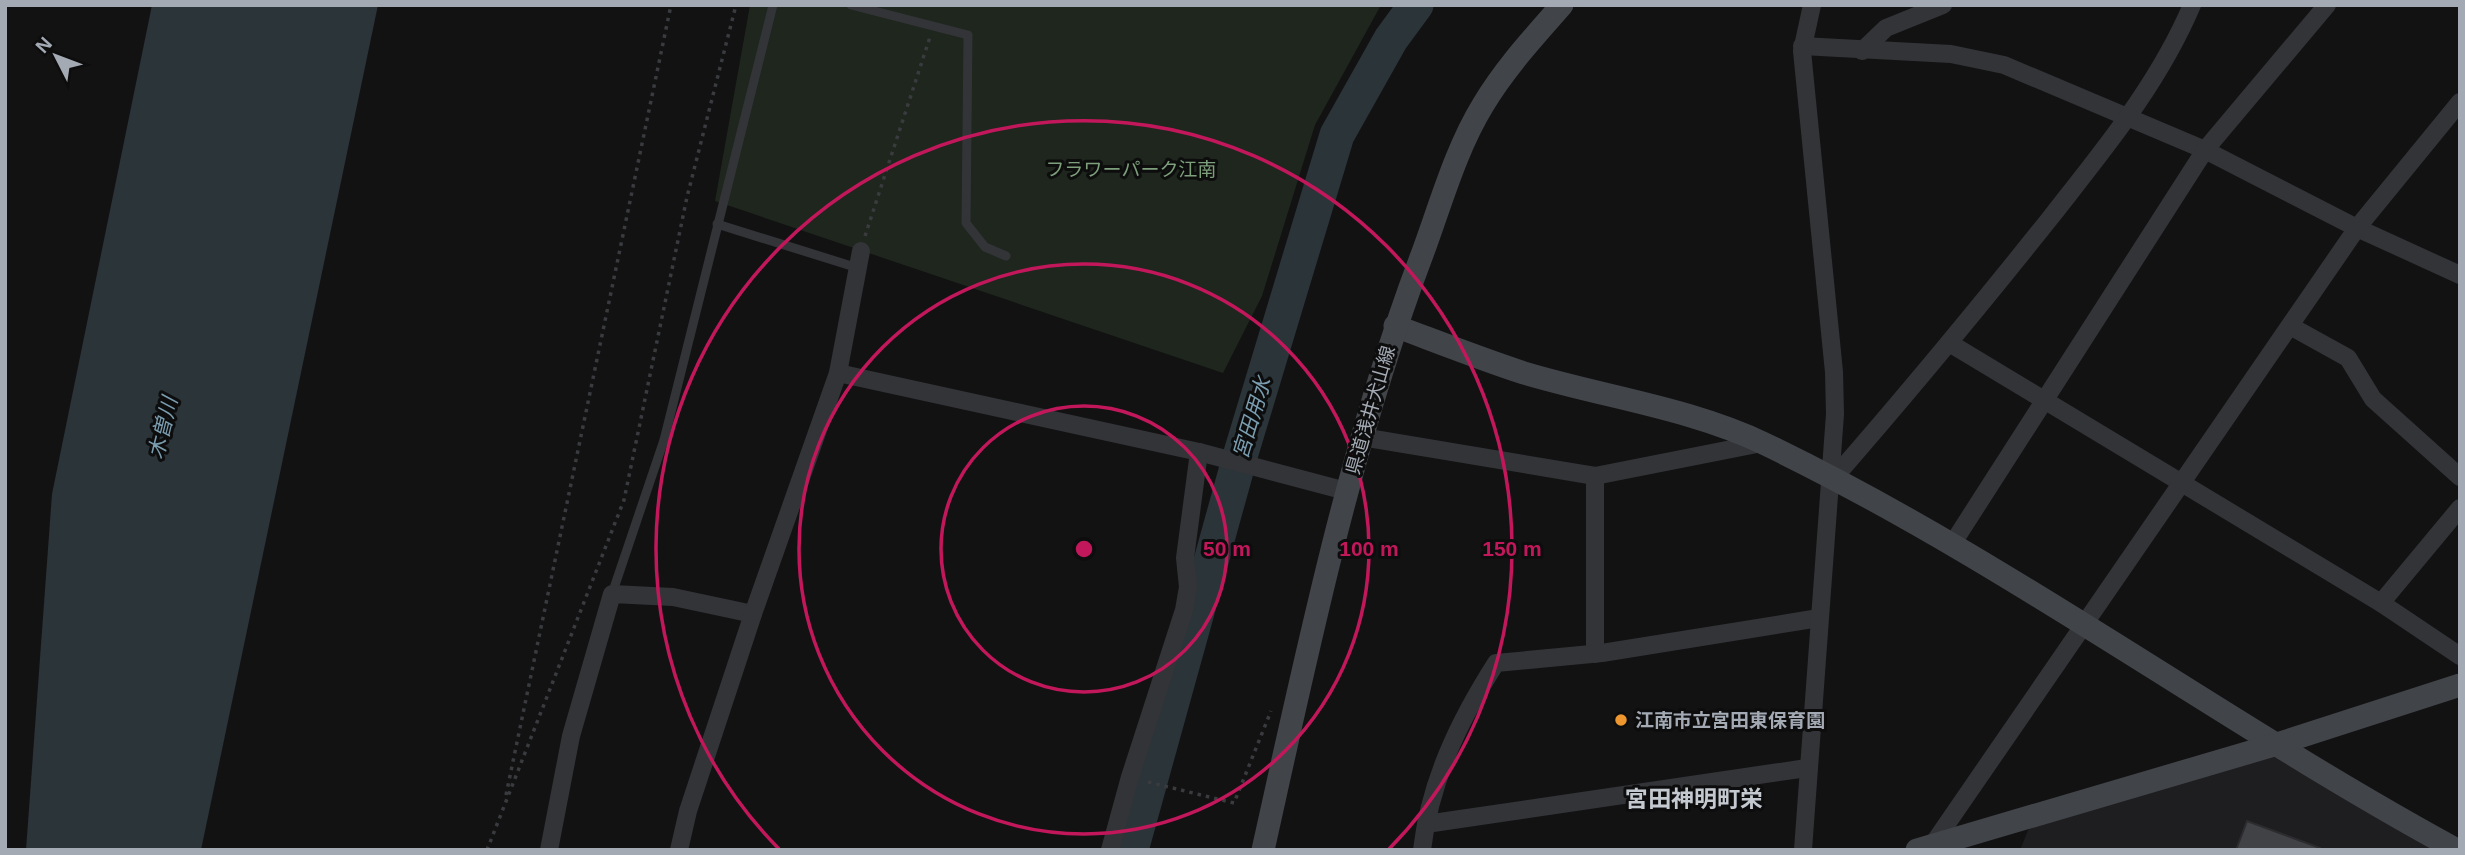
<svg xmlns="http://www.w3.org/2000/svg" width="2465" height="855" viewBox="0 0 2465 855" font-family="Helvetica,'Noto Sans JP',sans-serif">
<rect width="100%" height="100%" fill="#121213"/>
<path fill="#1e1e20" d="M2273,755L2433,850H2020L2029,828Z"/>
<path fill="#1e261e" d="M750,5H1381L1315,125L1262,296L1223,373L715,201Z"/>
<path fill="#2b3439" d="M152,5H378L201,850H26L52,494Z"/>
<g fill="none" stroke-linecap="round" stroke-linejoin="round">
<path stroke="#2b3439" stroke-width="35" d="M1131,850L1241,453L1337,135L1391,39L1416,5"/>
</g>
<path fill="#414246" stroke="#2c2c2f" stroke-width="2" d="M2247,821L2320,848L2319,850H2236Z"/>
<g fill="none" stroke-linecap="round" stroke-linejoin="round">
<g stroke="#393b3f" stroke-width="3.5" stroke-dasharray="3.5 5" stroke-linecap="butt">
<path d="M865,236L930,37"/>
<path d="M1148,782L1234,803L1271,711"/>
<path d="M506,795L671,5"/>
<path d="M487,850L624,500L687,197L736,5"/>
</g>
<g stroke="#333438" stroke-width="9">
<path d="M851,5L968,35L966,223L985,247L1006,256"/>
<path d="M717,224L858,268"/>
<path d="M612,594L664,440L773,5"/>
</g>
<g stroke="#333438" stroke-width="18">
<path d="M1802,46L1951,54L2004,65L2205,150L2357,228L2460,275"/>
<path d="M1862,51L1886,28L1943,5"/>
<path d="M2290,326L2348,358L2373,399L2460,477"/>
<path d="M1951,344L2381,603L2460,656"/>
<path d="M838,373L1199,452L1346,491"/>
<path d="M1362,437L1595,476L1762,443"/>
<path d="M1595,476V654"/>
<path d="M1833,479C1908,393 1980,306 2051,217C2104,149 2158,85 2192,5"/>
<path d="M1951,546L2205,150L2327,5"/>
<path d="M2381,603L2460,508"/>
<path d="M1426,824L1807,768"/>
<path d="M1933,844L2357,228L2460,102"/>
<path d="M549,850L571,736L612,594L673,597L753,614"/>
<path d="M679,850L688,811L753,614L838,373L861,251"/>
<path d="M1110,850L1130,777L1184,610L1188,587L1185,558L1199,452"/>
<path d="M1422,850C1430,781 1459,721 1496,663L1602,653L1819,618"/>
<path d="M1803,850L1835,414L1834,372L1802,51L1812,5"/>
</g>
<g stroke="#414448" stroke-width="23">
<path d="M1395,326C1438,342 1481,359 1524,373C1604,397 1690,408 1765,444C2004,559 2223,723 2457,850"/>
<path d="M1263,850C1308,648 1350,445 1423,252C1441,203 1456,149 1483,105C1505,68 1534,37 1562,5"/>
<path d="M1917,850L2274,745L2460,685"/>
</g>
</g>
<g fill="none" stroke="#c2185b" stroke-width="3.5">
<circle cx="1084" cy="549" r="143"/>
<circle cx="1084" cy="549" r="285"/>
<path d="M779 849A428 428 0 1 1 1389 849"/>
</g>
<circle fill="#ee972f" stroke="#0d0d0e" stroke-width="2.5" cx="1621" cy="720" r="7"/>
<g text-anchor="middle" stroke-width="6" stroke-linejoin="round" paint-order="stroke">
<g font-size="19" fill="#7d9f7b" stroke="#0d0d0e">
<text x="1131" y="176">フラワーパーク江南</text>
</g>
<g font-size="19" fill="#a3aab4" stroke="#0d0d0e">
<text transform="translate(1370 410) rotate(-74)" y="7">県道浅井犬山線</text>
</g>
<g font-size="19" font-weight="bold" fill="#a3aab4" stroke="#0d0d0e" text-anchor="start">
<text x="1635" y="727">江南市立宮田東保育園</text>
</g>
<g font-size="21" font-style="italic" fill="#7a9daf" stroke="#0d0d0e">
<text transform="translate(1252 418) rotate(-73)" y="7">宮田用水</text>
<text transform="translate(163 428) rotate(-76)" y="7">木曽川</text>
</g>
<g font-size="23" font-weight="bold" fill="#c4c9d0" stroke="#0d0d0e">
<text x="1694" y="807">宮田神明町栄</text>
</g>
</g>
<circle cx="1084" cy="549" r="10" fill="#c2185b" stroke="#0d0d0e" stroke-width="3.5"/>
<g font-size="21" text-anchor="middle" font-weight="bold" fill="#c2185b" stroke="#0d0d0e" stroke-width="6" stroke-linejoin="round" paint-order="stroke">
<text x="1227" y="556">50 m</text>
<text x="1369" y="556">100 m</text>
<text x="1512" y="556">150 m</text>
</g>
<rect width="2465" height="855" fill="none" stroke="#a3aab4" stroke-width="14"/>
<g transform="translate(56 56) rotate(312)" stroke="#0d0d0e" stroke-width="5" paint-order="stroke">
<path d="M0-5L12 26L0 18L-12 26Z" fill="#a3aab4"/>
<text y="-10" font-size="19" font-weight="bold" text-anchor="middle" fill="#a3aab4">N</text>
</g>
</svg>
